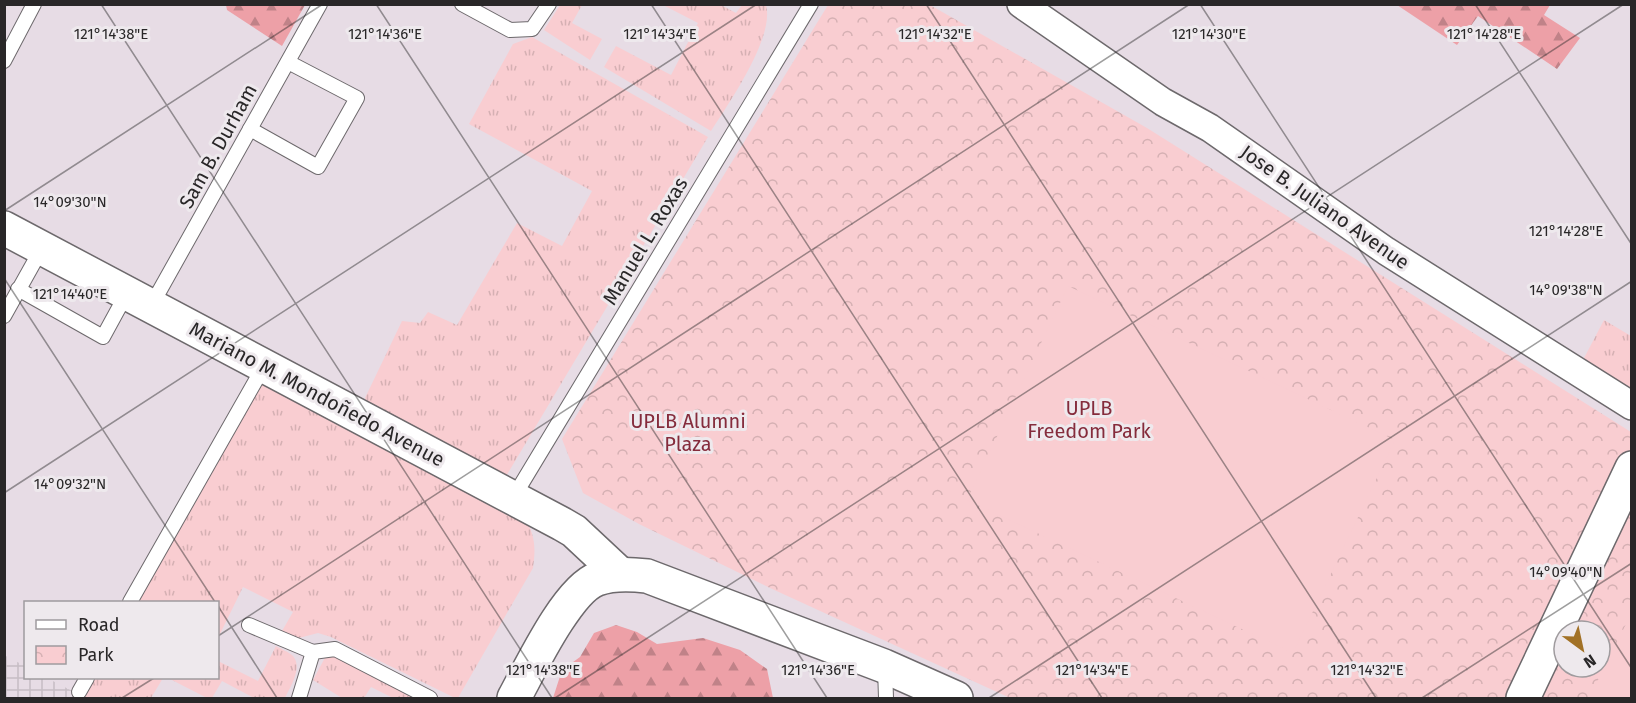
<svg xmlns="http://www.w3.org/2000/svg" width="1636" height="703" viewBox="0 0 1636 703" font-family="'Fira Sans',sans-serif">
<defs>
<pattern id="industrial-grid" width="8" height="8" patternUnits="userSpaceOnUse" patternTransform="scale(1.5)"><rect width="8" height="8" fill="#e7dce5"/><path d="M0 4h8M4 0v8" fill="none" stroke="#c6bdc4"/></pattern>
<pattern id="grass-tufts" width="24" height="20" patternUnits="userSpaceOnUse" patternTransform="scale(1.5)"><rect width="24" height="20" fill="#f9cdd1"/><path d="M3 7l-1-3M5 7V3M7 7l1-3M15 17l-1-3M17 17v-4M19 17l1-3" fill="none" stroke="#d5b0b3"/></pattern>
<pattern id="forest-firs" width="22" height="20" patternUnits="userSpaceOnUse" patternTransform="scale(1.5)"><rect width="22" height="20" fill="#eda0a7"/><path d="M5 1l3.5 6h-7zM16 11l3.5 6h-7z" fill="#c08288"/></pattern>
<pattern id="park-crowns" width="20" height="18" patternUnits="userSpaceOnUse" patternTransform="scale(1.5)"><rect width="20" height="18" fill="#f9cdd1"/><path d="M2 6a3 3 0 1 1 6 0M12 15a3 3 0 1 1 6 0" fill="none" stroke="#d5b0b3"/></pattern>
</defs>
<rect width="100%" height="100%" fill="#eee9ed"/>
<path fill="#e7dce5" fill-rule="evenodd" d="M4,5H1631V698H5ZM26,602H218V678H26ZM1564,631H1600V667H1564Z"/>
<path fill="url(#industrial-grid)" d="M4,655L25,666L26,678H47L86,698H5Z"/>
<g fill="url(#grass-tufts)">
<path d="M560,5H582L572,23L602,39L590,60L544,30Z"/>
<path d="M663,5H721L736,13L742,5H766C775,37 729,103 711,131L604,67L616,46L671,75L698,23Z"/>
<path d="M532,37L708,137L505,478L367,404L365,398L402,321L420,323L428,312L457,325L517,223L562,246L592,191L469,124L513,44Z"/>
<path d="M1604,320L1631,336V389L1583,360Z"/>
<path d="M263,380L529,526C536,541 535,553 533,568L458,698H455L331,637L318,633L295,639L282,631L293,612L243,587L218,638V602H135Z"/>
<path d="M276,646C281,649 289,652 293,656C303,668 290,687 285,698H254L222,681L212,698H207L168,678H218V661L258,681Z"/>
<path d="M328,652L420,698H393L371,687L364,698H342L313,680Z"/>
<path d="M93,678H163L151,698H86L82,696Z"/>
</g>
<g fill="url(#forest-firs)">
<path d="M226,5V4L305,5L282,46L227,10Z"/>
<path d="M1397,5H1550L1544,15L1580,38L1557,69L1478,16L1457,45Z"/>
<path d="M616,625L637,632L657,644L703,638L740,650L767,669L773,698H553L562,670L580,657L594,633Z"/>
</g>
<path fill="url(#park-crowns)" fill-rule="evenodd" d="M828,5H930L1147,128L1631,432V698H1010L770,588L639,524L583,493L562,439ZM1564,631H1600V667H1564Z"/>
<g fill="#f9cdd1">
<path d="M1068,286L1395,440L1293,653L967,500Z"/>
<path d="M1631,614V698H1589Z"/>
</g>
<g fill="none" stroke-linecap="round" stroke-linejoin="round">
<defs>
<g id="service">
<path d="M462,4L510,30L532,29L549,4"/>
<path d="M4,61L34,4"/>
<path d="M250,129L318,167L357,98L288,62"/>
<path d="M18,289L103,337L127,293"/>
<path d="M151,306L320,4"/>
<path d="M4,316L42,248"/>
<path d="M513,498L811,4"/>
<path d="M130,602L264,366"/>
<path d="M249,625L313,652"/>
<path d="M885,668L886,698"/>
<path d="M79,692L87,678"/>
<path d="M299,698L313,652L335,649L430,698"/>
</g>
<path id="minor" d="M1021,4L1163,102L1210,128L1386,251L1632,406"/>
<g id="tertiary">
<path d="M4,228L562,524L574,531L620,574"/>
<path d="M514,698C530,669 567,590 597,579C613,573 630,574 647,576L884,666L956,698"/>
<path d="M1523,698L1632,468"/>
</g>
</defs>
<use href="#service" stroke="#6d696c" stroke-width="16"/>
<use href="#minor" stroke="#6d696c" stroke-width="30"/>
<use href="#tertiary" stroke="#6d696c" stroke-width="36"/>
<use href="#service" stroke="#fff" stroke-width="14"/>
<use href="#minor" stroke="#fff" stroke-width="27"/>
<use href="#tertiary" stroke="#fff" stroke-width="33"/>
</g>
<path fill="none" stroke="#292728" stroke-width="1.5" stroke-opacity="0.45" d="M101,4L552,698M376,4L827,698M651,4L1102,698M926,4L1376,698M1200,4L1632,669M1475,4L1632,245M4,211L323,4M4,278L215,602M4,493L757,4M218,606L277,698M218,636L1190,4M122,698L154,678M555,698L1624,4M989,698L1632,281M1422,698L1632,563"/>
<g text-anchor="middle" stroke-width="6" stroke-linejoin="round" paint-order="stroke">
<g font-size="20" fill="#292728" stroke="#eee9ed">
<text transform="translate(218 146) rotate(-61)" y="7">Sam B. Durham</text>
<text transform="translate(1325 207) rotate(35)" y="7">Jose B. Juliano Avenue</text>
<text transform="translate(645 241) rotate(-59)" y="7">Manuel L. Roxas</text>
<text transform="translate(317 394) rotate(28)" y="7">Mariano M. Mondoñedo Avenue</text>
</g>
<g font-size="20" fill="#852c3c" stroke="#eee9ed">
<text x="1089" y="415">UPLB<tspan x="1089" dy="23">Freedom Park</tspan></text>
<text x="688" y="428">UPLB Alumni<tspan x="688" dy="23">Plaza</tspan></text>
</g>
</g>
<g font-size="15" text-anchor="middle" fill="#292728" stroke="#eee9ed" stroke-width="6" stroke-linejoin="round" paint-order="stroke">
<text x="111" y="39">121°14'38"E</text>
<text x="385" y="39">121°14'36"E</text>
<text x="660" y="39">121°14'34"E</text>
<text x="935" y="39">121°14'32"E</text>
<text x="1209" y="39">121°14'30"E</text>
<text x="1484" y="39">121°14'28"E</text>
<text x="70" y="207">14°09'30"N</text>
<text x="1566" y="236">121°14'28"E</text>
<text x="1566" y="295">14°09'38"N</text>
<text x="70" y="299">121°14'40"E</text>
<text x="70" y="489">14°09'32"N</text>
<text x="1566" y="577">14°09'40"N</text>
<text x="543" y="675">121°14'38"E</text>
<text x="818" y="675">121°14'36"E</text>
<text x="1092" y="675">121°14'34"E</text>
<text x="1367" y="675">121°14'32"E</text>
</g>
<rect width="1636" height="703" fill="none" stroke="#292728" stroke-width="12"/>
<rect x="24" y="601" width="195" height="78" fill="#eee9ed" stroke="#9f9b9e" stroke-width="1.5"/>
<rect x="36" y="620" width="30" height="9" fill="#ffffff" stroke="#9f9b9e" stroke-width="1.5"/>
<text x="78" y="631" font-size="18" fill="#292728">Road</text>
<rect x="36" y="646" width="30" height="18" fill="url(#park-crowns)" stroke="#9f9b9e" stroke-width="1.5"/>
<text x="78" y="661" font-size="18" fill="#292728">Park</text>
<g transform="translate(1582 649) rotate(147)"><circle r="28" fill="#eee9ed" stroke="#9f9b9e" stroke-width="1.5"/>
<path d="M0-4.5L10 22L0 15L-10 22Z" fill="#a27126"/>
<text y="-9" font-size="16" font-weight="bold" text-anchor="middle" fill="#292728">N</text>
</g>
</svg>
